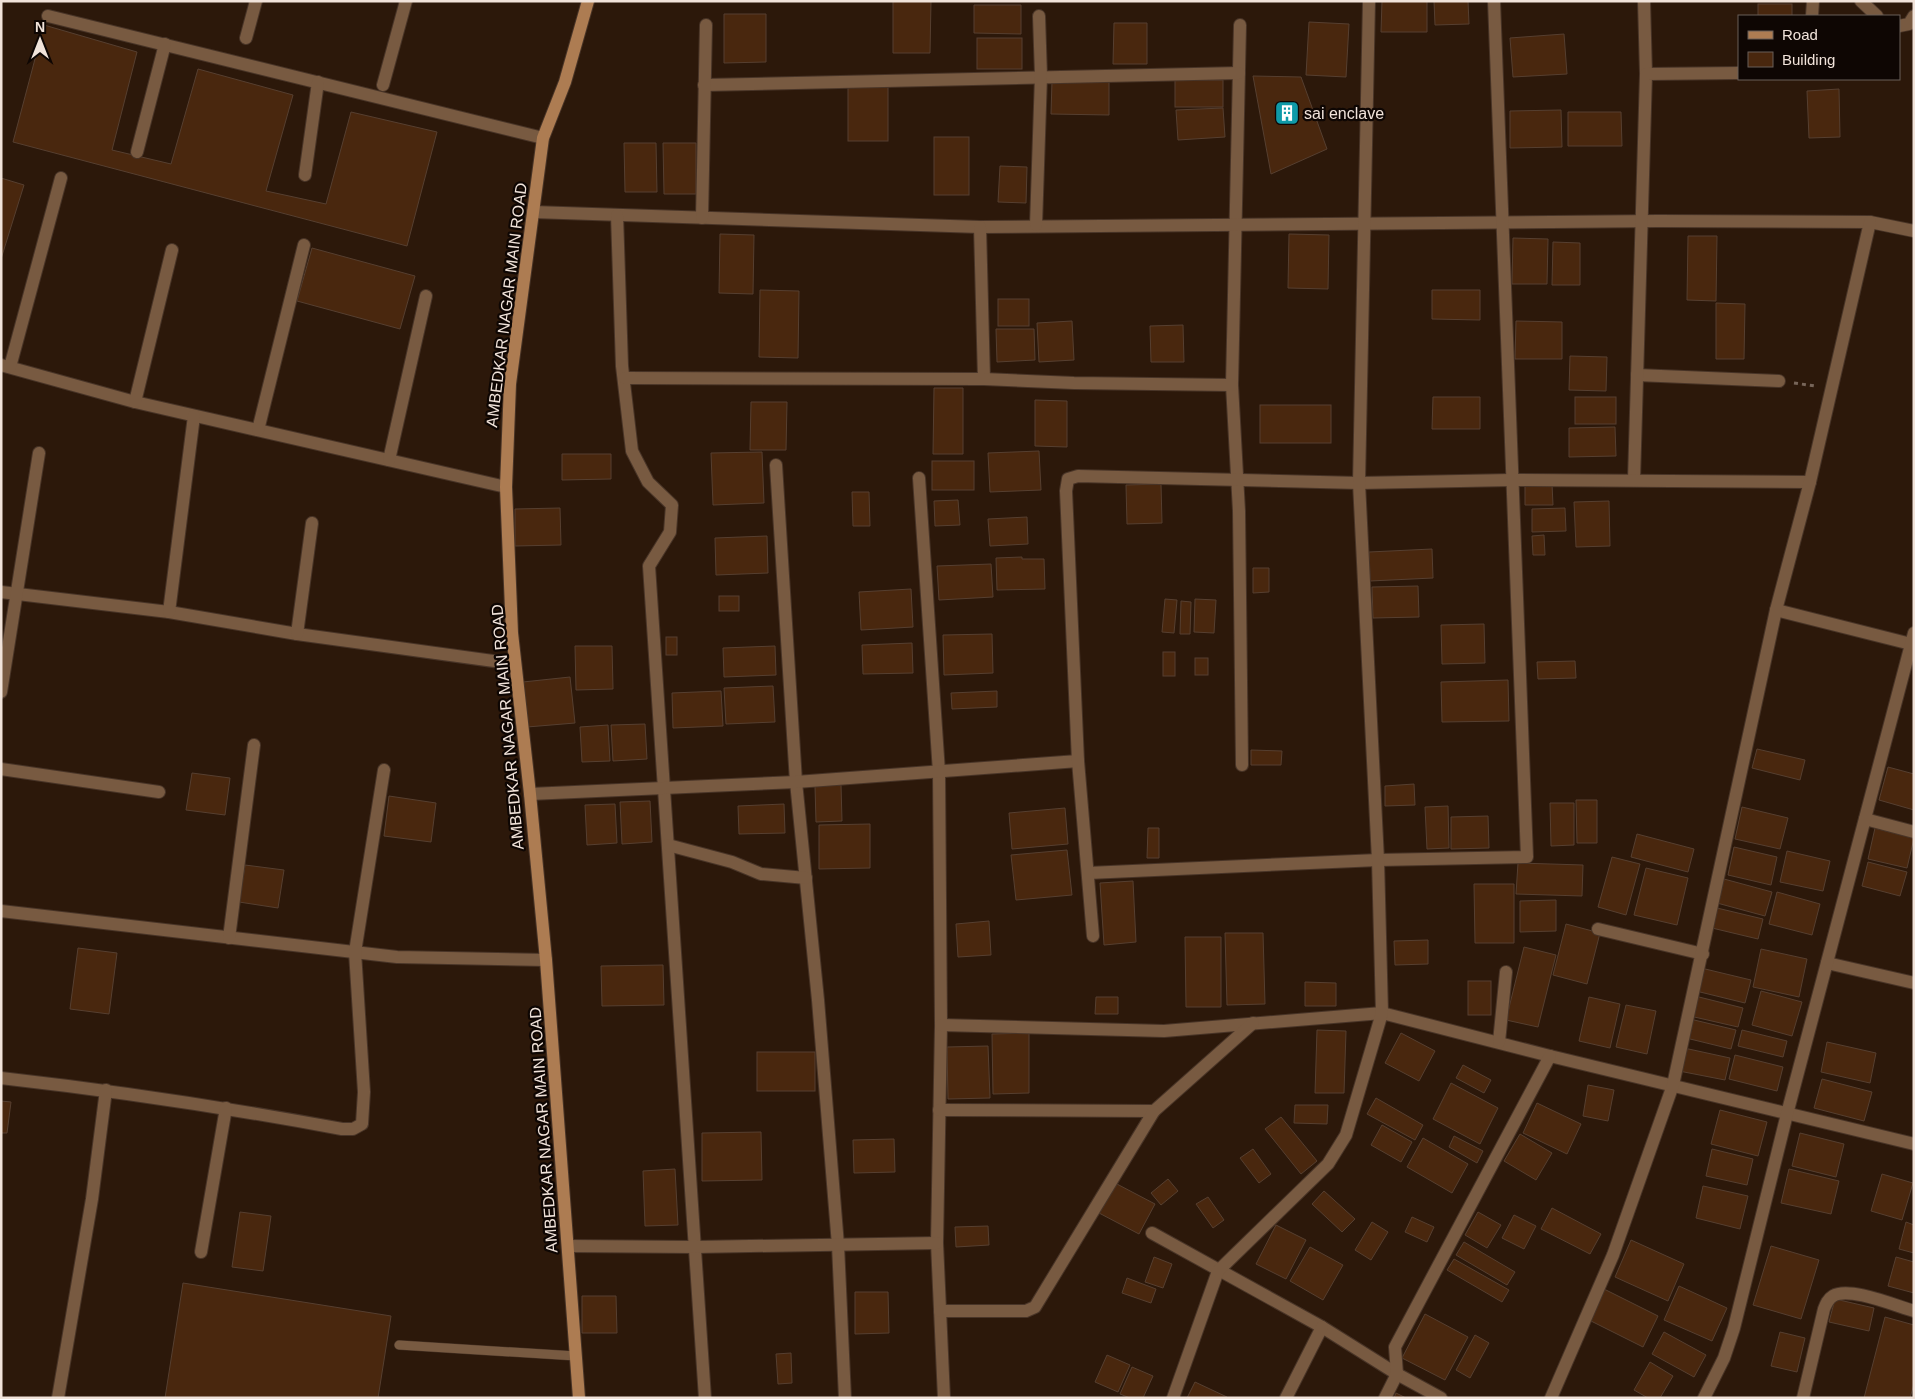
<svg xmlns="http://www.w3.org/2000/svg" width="1915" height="1399" viewBox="0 0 1915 1399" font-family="Arial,sans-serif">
<rect width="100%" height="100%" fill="#2c180a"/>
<g fill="#49270e" stroke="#563f30">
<path d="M893,1H931L930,53H893Z"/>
<path d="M1382,1H1427V32H1381Z"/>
<path d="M1434,1H1468L1469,24L1435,25Z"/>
<rect x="1758" y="4" width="34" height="12"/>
<path d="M974,5H1021V34L974,33Z"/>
<path d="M724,14H766V62L724,63Z"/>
<path d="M1309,22L1349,24L1346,77L1306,75Z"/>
<path d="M1114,23H1147V64H1113Z"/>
<path d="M44,25L137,52L112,150L171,164L198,69L293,95L266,191L326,204L351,112L437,132L407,246L13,142Z"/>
<path d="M1564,34L1567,74L1513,77L1510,38Z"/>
<rect x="977" y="38" width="45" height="31"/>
<path d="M1253,76L1301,77L1327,149L1271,174Z"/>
<rect x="1175" y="80" width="48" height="27"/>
<path d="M1052,81L1109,82V115L1051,114Z"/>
<rect x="848" y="86" width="40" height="55"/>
<path d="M1839,89L1840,137L1809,138L1807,91Z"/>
<path d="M1223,108L1225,137L1178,140L1176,110Z"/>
<path d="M1561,110L1562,147L1510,148V111Z"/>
<path d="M1568,112H1621L1622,146H1568Z"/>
<rect x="934" y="137" width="35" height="58"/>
<path d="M624,143H656L657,192H625Z"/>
<path d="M663,143H696V194H664Z"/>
<path d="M1000,166L1027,167L1026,203L998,202Z"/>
<path d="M1,178L24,185L1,259Z"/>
<path d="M720,234L754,235L753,294L719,293Z"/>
<path d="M1289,234L1329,235L1328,289L1288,288Z"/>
<path d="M1688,236H1717L1716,301L1687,300Z"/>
<path d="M1513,238L1548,239L1547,284H1512Z"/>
<path d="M1553,242L1580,243V285H1552Z"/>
<path d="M312,248L415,276L400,329L297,301Z"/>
<path d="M760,290L799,291L798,358L759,357Z"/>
<path d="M1432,290H1480V320L1432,319Z"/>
<rect x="998" y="299" width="31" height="27"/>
<path d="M1716,303L1745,304L1744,359H1716Z"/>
<path d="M1072,321L1074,360L1039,362L1037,323Z"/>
<path d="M1516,321L1562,322V359H1515Z"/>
<path d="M1183,325L1184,362H1151L1150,326Z"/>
<path d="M996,329H1034L1035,360L997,362Z"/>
<path d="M1570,356L1607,357L1606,391L1569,390Z"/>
<path d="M934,388H963V454H933Z"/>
<path d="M1433,397H1480V429H1432Z"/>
<rect x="1575" y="397" width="41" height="27"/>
<path d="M1035,400L1067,401V447L1035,446Z"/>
<path d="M751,402H787L786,450H750Z"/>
<rect x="1260" y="405" width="71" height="38"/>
<path d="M1615,427L1616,456L1569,457V428Z"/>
<path d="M1039,451L1041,490L990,492L988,453Z"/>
<path d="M762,452L764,503L713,505L711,453Z"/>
<path d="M562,454H611V479L562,480Z"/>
<rect x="932" y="461" width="42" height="29"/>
<path d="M1161,484L1162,523L1127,524L1126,485Z"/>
<path d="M1552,484L1553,505H1525V485Z"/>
<path d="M852,492H869L870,526H853Z"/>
<path d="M958,500L960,525L935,526L934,501Z"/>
<path d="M1609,501L1610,546L1576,547L1574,502Z"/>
<path d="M560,508L561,545L515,546V509Z"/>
<path d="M1565,508L1566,531L1532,532V509Z"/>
<path d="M1027,517L1028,544L990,546L988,519Z"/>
<path d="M1544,535L1545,555H1533L1532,536Z"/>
<path d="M767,536L768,573L716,575L715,538Z"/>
<path d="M1432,549L1433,578L1370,581L1369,552Z"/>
<path d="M1022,557V559H1044L1045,589L997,590L996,558Z"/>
<path d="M991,564L993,597L939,600L937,566Z"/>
<path d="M1253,568H1269V592L1253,593Z"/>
<path d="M1418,586L1419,617L1373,618L1372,587Z"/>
<path d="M911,589L913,627L861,630L859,592Z"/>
<rect x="719" y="596" width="20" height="15"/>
<path d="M1165,599L1177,600L1174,633L1162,632Z"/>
<path d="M1195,599L1216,600L1214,633L1194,632Z"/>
<path d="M1181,601L1191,602L1190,634H1180Z"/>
<path d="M1484,624L1485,663L1442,664L1441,625Z"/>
<path d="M992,634L993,673L944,675L943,635Z"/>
<rect x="666" y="637" width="11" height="18"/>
<path d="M912,643L913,673L863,674L862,645Z"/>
<path d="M575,646H612L613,689L576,690Z"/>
<path d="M775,646L776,675L724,677L723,648Z"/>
<rect x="1163" y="652" width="12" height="24"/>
<rect x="1195" y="658" width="13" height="17"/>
<path d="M1575,661L1576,678L1538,679L1537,662Z"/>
<path d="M570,677L575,723L527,727L523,682Z"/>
<path d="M1508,680L1509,721L1442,722L1441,682Z"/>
<path d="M773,686L775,722L726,724L724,688Z"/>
<path d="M721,691L723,726L673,728L672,693Z"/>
<path d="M997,691V707L952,709L951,693Z"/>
<path d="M645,724L647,759L613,761L611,725Z"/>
<path d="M608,725L610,761L582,762L580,727Z"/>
<path d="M1757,749L1805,760L1800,780L1752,768Z"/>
<path d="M1251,750L1282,751L1281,765H1251Z"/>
<path d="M1888,767L1914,774V810L1879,800Z"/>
<path d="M192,773L230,778L225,815L186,810Z"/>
<path d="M1414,784L1415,805L1385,806V786Z"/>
<path d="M841,785L842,821L816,822L815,786Z"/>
<path d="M389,796L436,803L431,842L384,836Z"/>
<path d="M1576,800H1597V843H1577Z"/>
<path d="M650,801L652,842L622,844L620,802Z"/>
<path d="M1550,803H1574V845L1551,846Z"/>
<path d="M615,804L617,843L587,845L585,805Z"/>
<path d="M784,804L785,833L739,834L738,806Z"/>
<path d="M1448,806L1449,848L1427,849L1425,807Z"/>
<path d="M1742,807L1788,818L1780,849L1735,839Z"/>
<path d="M1065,808L1068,844L1012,849L1009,813Z"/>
<path d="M1488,816L1489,848L1451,849V817Z"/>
<path d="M870,824V868L819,869V825Z"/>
<path d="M1148,828H1159V858H1147Z"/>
<path d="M1875,828L1914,838L1907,868L1868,859Z"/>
<path d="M1637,834L1694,849L1688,872L1631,857Z"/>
<path d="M1734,847L1777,857L1771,885L1728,875Z"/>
<path d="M1067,850L1072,895L1016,900L1011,855Z"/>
<path d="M1787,851L1830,861L1823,891L1780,882Z"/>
<path d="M1612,857L1640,864L1626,915L1598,907Z"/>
<path d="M1868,862L1907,872L1900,896L1862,886Z"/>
<path d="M1518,863L1583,865L1582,896L1516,894Z"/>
<path d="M245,865L284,870L278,908L239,902Z"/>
<path d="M1646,868L1688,878L1677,925L1634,915Z"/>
<path d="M1724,879L1772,892L1765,916L1717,903Z"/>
<path d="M1133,881L1136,942L1104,945L1100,883Z"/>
<path d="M1474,884H1514V943H1475Z"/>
<path d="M1777,892L1820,904L1812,935L1769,924Z"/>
<path d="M1556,900V931L1520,932V901Z"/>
<path d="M1717,908L1763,919L1758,939L1712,928Z"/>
<path d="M989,921L991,955L958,957L956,924Z"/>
<path d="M1566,924L1600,933L1587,984L1553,975Z"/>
<path d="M1225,933H1263L1265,1004L1227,1005Z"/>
<path d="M1185,937H1221V1007H1186Z"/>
<path d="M1428,940V964L1395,965L1394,941Z"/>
<path d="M1524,947L1556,955L1538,1027L1506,1020Z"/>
<path d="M78,948L117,953L109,1014L70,1009Z"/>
<path d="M1761,949L1807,959L1799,997L1753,987Z"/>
<path d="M663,965L664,1005L602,1006L601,966Z"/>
<path d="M1701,968L1751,980L1745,1003L1696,991Z"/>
<rect x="1468" y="981" width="23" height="34"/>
<path d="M1305,982L1336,983V1006H1305Z"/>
<path d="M1761,991L1802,1002L1792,1036L1752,1025Z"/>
<path d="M1695,996L1743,1008L1738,1027L1690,1016Z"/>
<path d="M1096,997H1118V1014H1095Z"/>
<path d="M1589,997L1620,1004L1610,1048L1579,1041Z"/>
<path d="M1626,1005L1656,1011L1647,1054L1616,1047Z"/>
<path d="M1690,1019L1736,1030L1731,1049L1686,1038Z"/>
<path d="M1317,1030L1346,1031L1344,1093H1315Z"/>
<path d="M1742,1030L1787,1041L1783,1057L1738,1046Z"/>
<path d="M1029,1033V1093L993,1094L992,1034Z"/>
<path d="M1401,1033L1435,1051L1419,1081L1385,1063Z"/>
<path d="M1827,1042L1876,1053L1870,1083L1821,1072Z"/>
<path d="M988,1046L990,1098L948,1099L947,1047Z"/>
<path d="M1684,1048L1730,1058L1725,1080L1679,1071Z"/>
<rect x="757" y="1052" width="58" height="39"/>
<path d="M1735,1055L1783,1067L1777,1091L1729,1079Z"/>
<path d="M1463,1065L1491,1080L1484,1093L1456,1078Z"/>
<path d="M1822,1079L1872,1092L1864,1121L1814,1108Z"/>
<path d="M1451,1083L1498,1108L1480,1144L1433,1119Z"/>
<path d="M1588,1085L1614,1090L1608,1121L1583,1116Z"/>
<path d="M1376,1098L1423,1125L1415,1140L1367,1114Z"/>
<path d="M1,1101L11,1102L7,1133H1Z"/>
<path d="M1537,1103L1581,1124L1567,1154L1523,1133Z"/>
<path d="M1295,1105H1328L1327,1124L1294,1123Z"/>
<path d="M1720,1110L1767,1122L1758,1156L1711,1144Z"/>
<path d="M1281,1117L1317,1161L1301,1174L1265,1129Z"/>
<path d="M1382,1125L1412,1142L1401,1162L1371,1145Z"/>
<path d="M761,1132L762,1180L702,1181V1133Z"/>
<path d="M1800,1133L1844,1144L1836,1177L1792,1166Z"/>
<path d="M1520,1134L1552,1153L1536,1180L1504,1161Z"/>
<path d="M1454,1136L1483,1151L1477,1163L1449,1147Z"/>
<path d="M1423,1138L1468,1164L1452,1193L1407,1167Z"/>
<path d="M894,1139L895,1172L854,1173L853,1140Z"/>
<path d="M1253,1149L1271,1174L1259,1183L1240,1158Z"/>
<path d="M1712,1149L1753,1159L1747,1185L1706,1176Z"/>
<path d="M675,1169L678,1225L645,1226L643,1171Z"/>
<path d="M1789,1169L1839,1181L1831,1214L1781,1203Z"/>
<path d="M1882,1174L1913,1183L1902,1220L1871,1211Z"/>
<path d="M1168,1179L1178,1191L1161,1205L1151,1193Z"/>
<path d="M1115,1183L1155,1204L1139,1234L1099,1213Z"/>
<path d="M1703,1186L1748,1196L1740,1229L1696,1218Z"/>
<path d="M1324,1191L1355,1219L1342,1232L1312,1204Z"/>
<path d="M1208,1197L1224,1220L1213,1228L1196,1204Z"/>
<path d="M1552,1208L1601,1234L1590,1254L1541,1229Z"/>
<path d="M240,1212L271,1216L263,1271L232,1267Z"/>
<path d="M1478,1212L1501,1225L1487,1248L1465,1235Z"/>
<path d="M1514,1215L1536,1226L1524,1249L1502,1238Z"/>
<path d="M1412,1217L1434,1227L1427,1242L1405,1232Z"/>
<path d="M1372,1222L1388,1232L1371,1260L1355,1250Z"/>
<path d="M1906,1222L1914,1225V1253L1899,1249Z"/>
<path d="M1276,1225L1306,1240L1286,1279L1256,1264Z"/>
<path d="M988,1226L989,1245L956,1247L955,1227Z"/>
<path d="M1631,1240L1684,1264L1668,1301L1615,1277Z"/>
<path d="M1464,1242L1515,1272L1507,1285L1456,1255Z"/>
<path d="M1771,1246L1819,1260L1801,1319L1753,1305Z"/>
<path d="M1310,1247L1343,1265L1323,1300L1290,1281Z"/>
<path d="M1154,1257L1172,1264L1163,1288L1145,1282Z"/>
<path d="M1896,1257L1914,1262V1293L1888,1286Z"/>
<path d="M1454,1259L1509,1290L1502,1302L1447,1270Z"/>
<path d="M1127,1278L1156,1289L1151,1303L1122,1293Z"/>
<path d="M183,1283L391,1316L378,1398H165Z"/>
<path d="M1679,1286L1727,1308L1712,1341L1664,1320Z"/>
<path d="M1604,1289L1658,1316L1643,1347L1589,1320Z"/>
<path d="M855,1292H888L889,1333L855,1334Z"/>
<path d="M582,1296H616L617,1333H582Z"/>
<path d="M1835,1299L1874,1308L1869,1331L1829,1322Z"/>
<path d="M1425,1314L1468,1337L1445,1380L1402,1358Z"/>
<path d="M1885,1317L1914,1325V1384L1910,1398H1864Z"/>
<path d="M1664,1332L1706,1355L1694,1377L1652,1354Z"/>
<path d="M1780,1332L1805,1338L1797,1372L1771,1366Z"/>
<path d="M1475,1335L1489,1343L1470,1378L1456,1370Z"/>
<path d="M791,1353L792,1383L778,1384L776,1354Z"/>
<path d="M1107,1355L1130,1365L1118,1392L1095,1382Z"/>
<path d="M1650,1362L1673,1376L1660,1398H1648L1634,1390Z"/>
<path d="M1132,1367L1153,1376L1143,1398H1130L1120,1394Z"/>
<path d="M1195,1382L1227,1397V1398H1187Z"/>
<path d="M1396,1393L1406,1398H1394Z"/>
</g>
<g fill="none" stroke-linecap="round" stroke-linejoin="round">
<defs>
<path id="lane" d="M399,1345L576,1356"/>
<g id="street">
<path d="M1644,1L1646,74"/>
<path d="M1861,1L1877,16"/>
<path d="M48,16L543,138"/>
<path d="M1812,16L1813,1"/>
<path d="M1240,25L1232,385L1239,511L1242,765"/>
<path d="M1899,26L1909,24L1914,16"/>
<path d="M246,38L256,1"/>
<path d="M383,85L406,1"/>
<path d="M704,85L1239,73"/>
<path d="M137,152L165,44"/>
<path d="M305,175L318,82"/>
<path d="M533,212L980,227L1658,221L1870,222L1914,231"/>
<path d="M617,215L622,366L632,451L648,482L672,505L670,532L649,566L705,1398"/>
<path d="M702,218L706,25"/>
<path d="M1036,225L1041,76L1039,16"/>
<path d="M980,227L984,379"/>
<path d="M1,365L135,402L506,487"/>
<path d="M10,367L61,178"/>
<path d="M1637,375L1779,381"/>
<path d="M625,378L984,379L1074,383L1232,385"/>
<path d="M135,402L172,250"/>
<path d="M258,430L304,245"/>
<path d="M389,460L426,296"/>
<path d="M776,465L796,782L818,1000L838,1245L845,1398"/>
<path d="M919,478L939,772L941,1025L937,1243L944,1398"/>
<path d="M1634,480L1646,74L1739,73"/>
<path d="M1,592L169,612L297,634L515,664"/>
<path d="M1776,610L1911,644L1914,647"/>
<path d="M169,612L194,416"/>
<path d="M297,634L312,523"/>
<path d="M1,692L39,453"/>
<path d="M1,769L159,792"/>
<path d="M530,794L796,782L1078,761"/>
<path d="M1865,819L1914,832"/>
<path d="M668,845L732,862L761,874L806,878"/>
<path d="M1088,873L1378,860L1527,857L1494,1"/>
<path d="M1,911L397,957L546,960"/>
<path d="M1598,929L1703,954"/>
<path d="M1093,936L1078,761L1066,491L1068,479L1078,476L1359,483L1511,480L1810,482"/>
<path d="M229,938L254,745"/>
<path d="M1827,963L1914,983"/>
<path d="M941,1025L1164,1031L1382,1013L1550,1056L1914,1144"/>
<path d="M1499,1042L1506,972"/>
<path d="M1,1078C116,1091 229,1108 342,1129H353L362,1124L364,1092L355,952L384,770"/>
<path d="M939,1110L1154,1111L1253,1023"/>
<path d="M1152,1233L1322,1327L1397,1374L1441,1398"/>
<path d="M568,1246L695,1247L937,1243"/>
<path d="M201,1252L226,1108"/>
<path d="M940,1311H1026L1035,1307L1154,1111"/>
<path d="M58,1398L92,1199L106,1090"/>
<path d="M1173,1398L1218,1271L1328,1164L1346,1135L1382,1013L1378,860L1359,483L1369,1"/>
<path d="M1286,1398L1322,1327"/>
<path d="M1385,1398L1397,1374L1395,1347L1550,1056"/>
<path d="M1551,1398L1613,1255L1673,1085L1776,610L1810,482L1870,222"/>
<path d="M1704,1398L1724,1358L1734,1328L1787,1114L1914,633"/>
<path d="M1803,1398L1824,1309C1826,1304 1828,1299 1833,1296C1849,1286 1896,1306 1914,1311"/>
</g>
<path id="secondary" d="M579,1398L546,960L530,794L512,633L506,487L510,384L543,138L565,82L588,1"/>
</defs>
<use href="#lane" stroke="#483427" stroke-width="10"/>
<use href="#street" stroke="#483427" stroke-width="14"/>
<use href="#secondary" stroke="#483427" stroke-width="14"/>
<path stroke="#776559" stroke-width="3" stroke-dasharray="4 4" stroke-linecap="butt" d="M1794,383L1815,386"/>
<use href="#lane" stroke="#785a41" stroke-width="9"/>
<use href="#street" stroke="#785a41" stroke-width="12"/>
<use href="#secondary" stroke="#ad7c52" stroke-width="12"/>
</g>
<defs>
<symbol id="building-square" viewBox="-11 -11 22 22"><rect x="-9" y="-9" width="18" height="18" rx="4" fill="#0f9aa8" stroke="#0e0603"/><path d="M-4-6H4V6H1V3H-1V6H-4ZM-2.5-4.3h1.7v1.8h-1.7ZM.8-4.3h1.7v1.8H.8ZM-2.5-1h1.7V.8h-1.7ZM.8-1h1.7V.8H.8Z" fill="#fff"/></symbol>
</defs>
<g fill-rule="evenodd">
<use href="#building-square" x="1273" y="99" width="28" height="28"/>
</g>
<g text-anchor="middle" stroke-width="4.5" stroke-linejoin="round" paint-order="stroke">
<g font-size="16" fill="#f1e3da" stroke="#0e0603" text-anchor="start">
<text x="1304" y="119">sai enclave</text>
</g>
<g font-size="16" fill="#f1e3da" stroke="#0e0603">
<text transform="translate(506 305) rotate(-83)" y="6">AMBEDKAR NAGAR MAIN ROAD</text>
<text transform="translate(507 727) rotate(-95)" y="6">AMBEDKAR NAGAR MAIN ROAD</text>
<text transform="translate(543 1130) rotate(-94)" y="6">AMBEDKAR NAGAR MAIN ROAD</text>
</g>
</g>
<rect width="1915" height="1399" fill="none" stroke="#f1e3da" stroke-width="5"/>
<rect x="1738" y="15" width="162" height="65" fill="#0e0603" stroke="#695e59"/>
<rect x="1748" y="31" width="25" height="8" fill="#ad7c52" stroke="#695e59"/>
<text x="1782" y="40" font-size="15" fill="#f1e3da">Road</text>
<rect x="1748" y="52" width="25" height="15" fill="#49270e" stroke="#695e59"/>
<text x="1782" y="65" font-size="15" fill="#f1e3da">Building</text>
<g transform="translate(40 40)" stroke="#0e0603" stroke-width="4" paint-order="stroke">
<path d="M0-4L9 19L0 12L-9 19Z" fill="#f1e3da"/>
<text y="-8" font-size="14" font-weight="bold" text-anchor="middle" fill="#f1e3da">N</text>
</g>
</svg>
